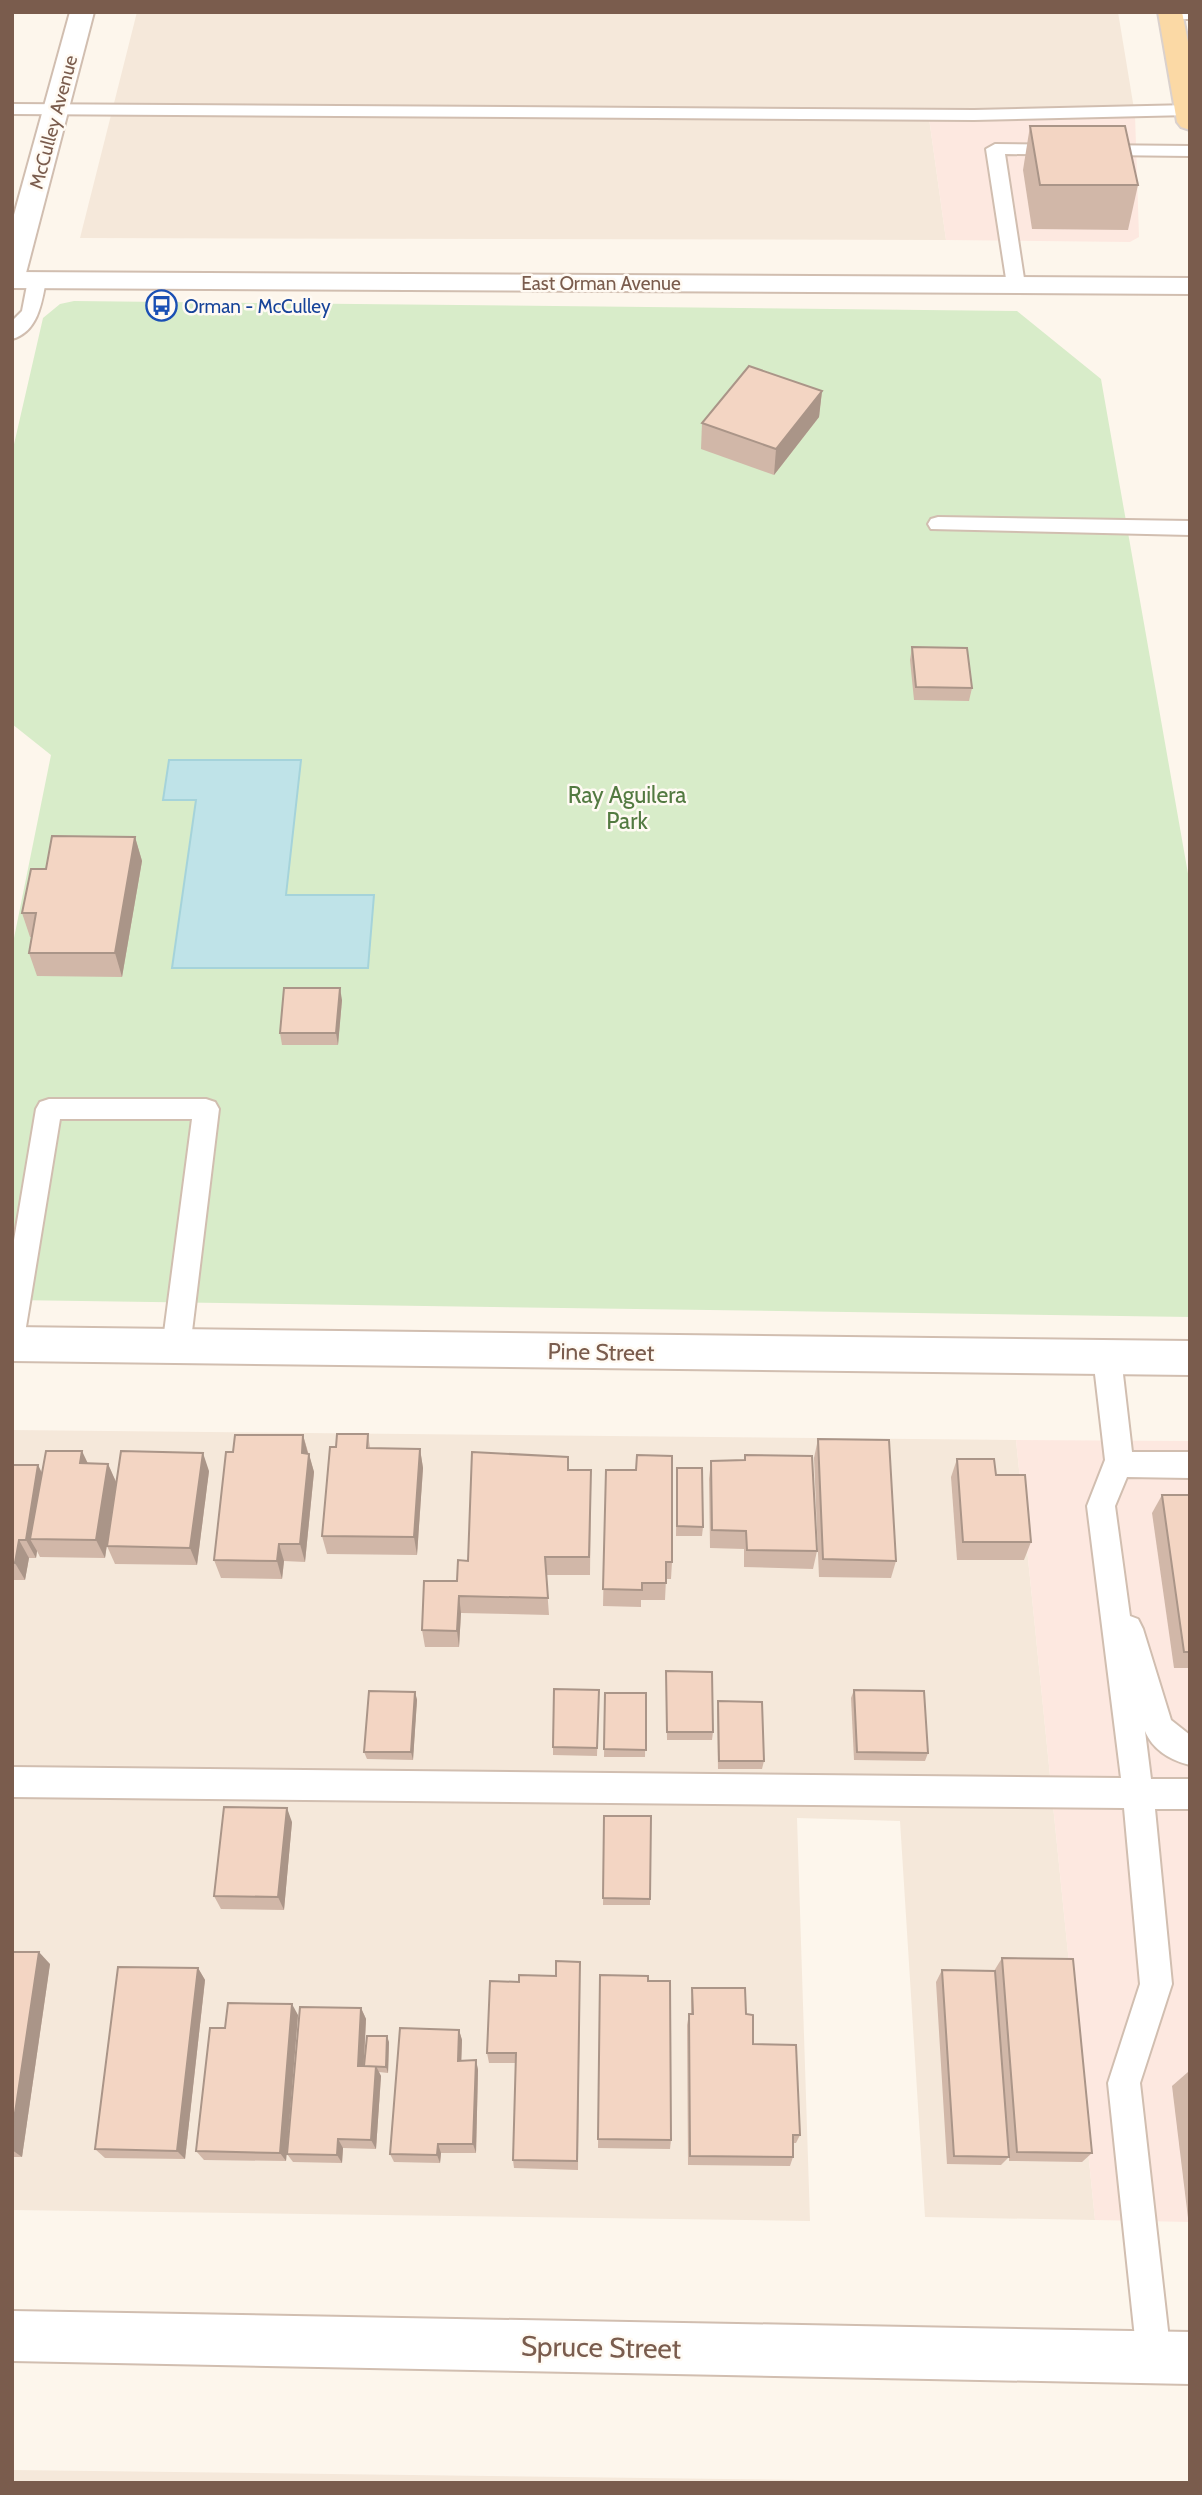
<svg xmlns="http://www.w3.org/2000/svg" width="1202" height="2495" viewBox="0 0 1202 2495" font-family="Cabin,sans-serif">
<rect width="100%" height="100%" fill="#fdf6ec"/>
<g fill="#f5e8da">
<path d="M137,12H1118L1135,115L929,118L946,240L80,238Z"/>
<path d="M12,1430L1016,1440L1095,2220L925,2217L900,1821L797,1818L810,2221L12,2210Z"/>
<path d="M12,2470L950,2482V2483H12Z"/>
</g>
<g fill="#fde8e0">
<path d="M1135,115L1139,237L1130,242L946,240L929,118Z"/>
<path d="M1016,1440L1190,1441V2222L1095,2220Z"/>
</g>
<path fill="#d8ecc9" d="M74,301L1017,311L1101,379L1190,885V1317L12,1300V948L51,755L12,724V453L43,318L60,304Z"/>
<path fill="#bfe3e8" stroke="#a5d3da" stroke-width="2" d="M169,760H301L286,895H374L368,968H172L196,800H163Z"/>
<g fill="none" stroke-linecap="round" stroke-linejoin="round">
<defs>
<g id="service">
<rect x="1164" y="12" width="26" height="7"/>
<path d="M12,104L974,110L1190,105V115L974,120L12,114Z"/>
<path d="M995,144L1190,146V156L1005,154L1025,285L1016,291L1007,285L986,149Z"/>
<path d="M37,274L46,280C42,302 38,332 12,339V321L22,311L28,280Z"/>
<path d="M938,517L1190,521V535L931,529L928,524L931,519Z"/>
<path d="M49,1099H206L215,1102L219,1109L190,1348L186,1356L176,1360L166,1356L162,1348L192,1119H60L25,1333L22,1341L12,1345V1252L36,1109L40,1102Z"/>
<path d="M1107,1345L1117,1349L1121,1357L1132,1452H1190V1478L1127,1477L1115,1506L1130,1616L1138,1619L1143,1629L1171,1720L1190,1735V1765C1170,1760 1153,1750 1145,1731L1151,1779H1190V1809H1155L1172,1984L1140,2083L1171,2357L1166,2369L1154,2374L1142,2369L1137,2357L1108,2083L1140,1984L1124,1808L12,1797V1767L1121,1778L1087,1506L1105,1460L1093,1357L1097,1349Z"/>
</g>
<g id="minor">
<path d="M70,12H94L26,273L22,279L12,281V222Z"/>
<path d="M12,1327L1190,1341V1375L12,1361Z"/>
<path d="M12,2311L1190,2332V2384L12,2361Z"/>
</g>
<path id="tertiary" d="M12,272L1190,278V294L12,288Z"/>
<path id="primary" d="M1158,12H1182L1190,52V130L1181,127L1177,122Z"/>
</defs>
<use href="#service" stroke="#d1beb0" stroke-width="4"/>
<use href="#minor" stroke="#d1beb0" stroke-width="4"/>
<use href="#tertiary" stroke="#d1beb0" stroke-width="4"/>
<use href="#primary" stroke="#dad1cd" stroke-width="4"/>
<use href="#service" fill="#fff" fill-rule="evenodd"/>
<use href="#minor" fill="#fff" fill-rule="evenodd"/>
<use href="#tertiary" fill="#fff" fill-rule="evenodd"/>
<use href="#primary" fill="#fbd9a5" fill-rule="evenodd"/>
</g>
<g fill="#d1b7a8">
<path d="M1030,126L1138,185L1128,230L1032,229L1023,170Z"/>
<path d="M822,391L819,417L774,475L701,449L702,423Z"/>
<path d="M912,647L972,688L969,701L914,700L910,660Z"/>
<path d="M135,837L142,861L122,977L37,976L29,953L32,937H30L22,913L46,869Z"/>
<path d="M342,1000L338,1045H282L280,1033Z"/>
<path d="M368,1434L370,1448L420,1449L423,1468L417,1555L327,1554L322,1536L336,1447Z"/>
<path d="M303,1435L314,1472L305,1562L284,1561L282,1579L221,1578L214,1560Z"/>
<path d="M818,1439L896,1561L891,1578L819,1577L814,1458Z"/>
<path d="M745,1455L817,1551L813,1569L744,1567V1549L710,1548L709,1479L711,1461L744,1460Z"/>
<path d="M957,1459L996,1475L1031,1542L1024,1560H957L951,1477Z"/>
<path d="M12,1463L13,1465H38L42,1473L88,1463L108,1464L116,1482L105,1558L40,1557L37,1551L36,1558H29L25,1580H12Z"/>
<path d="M677,1468L703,1527L702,1536H676Z"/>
<path d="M568,1470L591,1489L590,1575H546L549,1615L461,1613L459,1647H425L422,1630L457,1581L468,1561Z"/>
<path d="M606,1470L672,1562L671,1579H666L665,1600H641V1607L603,1606Z"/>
<path d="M209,1471L197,1565L115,1564L107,1546Z"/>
<path d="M1162,1495H1190V1668H1174L1152,1513Z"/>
<path d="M666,1671L713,1732L712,1740H667Z"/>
<path d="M599,1690L597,1756L553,1755V1747Z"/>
<path d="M854,1690L928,1753L925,1761L854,1760L851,1698Z"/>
<path d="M415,1692L417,1700L413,1760L367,1759L364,1752Z"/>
<path d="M605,1693H646L645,1757H604Z"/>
<path d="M718,1701L764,1761L762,1769H718L717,1709Z"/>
<path d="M604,1816L650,1899V1905H603Z"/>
<path d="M292,1822L284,1910L221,1909L214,1896Z"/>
<path d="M12,1952L50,1964L22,2157H12Z"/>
<path d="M1002,1958L1092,2153L1082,2162L1009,2161V2157L1001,2165L947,2164L936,1982L942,1970L994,1971Z"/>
<path d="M580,1962L578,2170L514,2168L513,2160L516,2063H489L487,2053L519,1982L556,1976Z"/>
<path d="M198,1968L205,1980L185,2159L105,2158L95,2149Z"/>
<path d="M600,1975L648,1981L671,2140L670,2149L598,2148Z"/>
<path d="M692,1988L746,2014L753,2044L800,2135L796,2143H793V2157L790,2166L688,2165L687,2025L689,2014H691V2000Z"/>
<path d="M361,2008L366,2019L364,2066L389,2042L388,2073L379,2072L381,2076L376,2149L343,2148L342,2163L293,2162L287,2154Z"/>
<path d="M298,2015L286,2161L204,2160L196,2151L225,2028Z"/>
<path d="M459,2030L462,2040L461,2061L476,2060L478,2070L476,2153H441L440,2163L394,2162L390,2154Z"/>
<path d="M1188,2072H1190V2218H1188L1172,2086Z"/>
</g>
<g fill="#aa9588">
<path d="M822,391L819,417L774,475L776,449Z"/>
<path d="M135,837L142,861L122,977L115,953Z"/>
<path d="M340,988L342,1000L338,1045L336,1033Z"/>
<path d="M303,1435L308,1454L302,1453Z"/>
<path d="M420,1449L423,1468L417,1555L414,1537Z"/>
<path d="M82,1451L91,1470L80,1463Z"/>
<path d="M203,1453L209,1471L197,1565L190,1548Z"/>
<path d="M309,1454L314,1472L305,1562L300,1544Z"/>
<path d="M108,1464L116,1482L105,1558L96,1540Z"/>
<path d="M38,1465L47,1484L30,1539L37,1551L36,1558L26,1540Z"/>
<path d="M19,1540L29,1558L25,1580L15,1563Z"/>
<path d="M279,1544L284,1561L282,1579L277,1561Z"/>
<path d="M459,1596L461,1613L459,1647L457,1631Z"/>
<path d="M415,1692L417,1700L413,1760L411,1752Z"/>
<path d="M287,1808L292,1822L284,1910L278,1897Z"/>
<path d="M39,1952L50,1964L22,2157L12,2150V2133Z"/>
<path d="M198,1968L205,1980L185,2159L177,2151Z"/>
<path d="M292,2004L298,2015L286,2161L280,2153Z"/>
<path d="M361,2008L366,2019L363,2076L358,2066Z"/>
<path d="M459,2030L462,2040L461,2071L458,2061Z"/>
<path d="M387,2036L389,2042L388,2073L386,2067Z"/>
<path d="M476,2060L478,2070L476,2153L473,2144Z"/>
<path d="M376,2066L381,2076L376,2149L371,2140Z"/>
<path d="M338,2139L343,2148L342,2163L337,2155Z"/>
<path d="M438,2144L441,2153L440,2163L437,2155Z"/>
</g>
<g fill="#f3d5c3" stroke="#aa9588" stroke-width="2">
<path d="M1030,126H1125L1138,185H1040Z"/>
<path d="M749,366L822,391L776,449L702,423Z"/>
<path d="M912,647L967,648L972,688L916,687Z"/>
<path d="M52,836L135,837L115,953H29L36,913H22L31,869H46Z"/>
<path d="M284,988H340L336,1033H280Z"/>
<path d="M337,1434H368L367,1448L420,1449L414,1537L322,1536L330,1447H336Z"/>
<path d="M235,1435H303L302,1453L309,1454L300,1544H279L277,1561L214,1560L226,1452H233Z"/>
<path d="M818,1439L889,1440L896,1561L823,1559Z"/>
<path d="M46,1451H82L80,1463L108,1464L96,1540L30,1539Z"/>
<path d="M121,1451L203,1453L190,1548L107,1546Z"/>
<path d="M472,1452L568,1457V1470H591L589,1557H545L548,1598L459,1596L457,1631L422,1630L424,1581H457L458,1560L468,1561Z"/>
<path d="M637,1455L672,1456V1562H666V1583H642V1590L603,1589L606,1470H636Z"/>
<path d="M745,1455L812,1456L817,1551L747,1550L746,1531L712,1530L711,1461L745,1460Z"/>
<path d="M957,1459H994L996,1475H1025L1031,1542H963Z"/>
<path d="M12,1465H38L26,1540H19L15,1563L12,1562Z"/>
<path d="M677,1468H702L703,1527L677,1526Z"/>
<path d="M1162,1495H1190V1652H1184Z"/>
<path d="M666,1671L712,1672L713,1732H667Z"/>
<path d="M554,1689L599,1690L597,1748L553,1747Z"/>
<path d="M854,1690L924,1691L928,1753L857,1752Z"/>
<path d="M369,1691L415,1692L411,1752H364Z"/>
<path d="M605,1693H646V1750L604,1749Z"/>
<path d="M718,1701L762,1702L764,1761H719Z"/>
<path d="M224,1807L287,1808L278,1897L214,1896Z"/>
<path d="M604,1816H651L650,1899L603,1898Z"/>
<path d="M12,1952H39L12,2133Z"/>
<path d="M1002,1958L1073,1959L1092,2153L1017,2152Z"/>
<path d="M556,1961L580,1962L577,2161L513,2160L516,2053H487L490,1981L519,1982V1975L556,1976Z"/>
<path d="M118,1967L198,1968L177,2151L95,2149Z"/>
<path d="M942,1970L995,1971L1009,2157L954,2156Z"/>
<path d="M600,1975L648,1976V1981H670L671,2140L598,2139Z"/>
<path d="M692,1988H745L746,2014L753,2015V2044L796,2045L800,2135H793V2157L690,2156L689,2014H693Z"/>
<path d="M228,2003L292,2004L280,2153L196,2151L210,2028H225Z"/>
<path d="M300,2007L361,2008L358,2066H376L371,2140L338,2139L337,2155L287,2154Z"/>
<path d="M400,2028L459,2030L458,2061L476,2060L473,2144H438L437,2155L390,2154Z"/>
<path d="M367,2036H387L386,2067L364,2066Z"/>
</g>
<defs>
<symbol id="bus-ring" viewBox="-11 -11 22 22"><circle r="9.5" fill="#fffaf3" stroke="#1a4fb4" stroke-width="1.5"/><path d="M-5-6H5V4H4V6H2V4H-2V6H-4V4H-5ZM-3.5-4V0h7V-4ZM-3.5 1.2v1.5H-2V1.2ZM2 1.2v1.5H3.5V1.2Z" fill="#1a4fb4"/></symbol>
</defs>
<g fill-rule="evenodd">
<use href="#bus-ring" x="144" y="288" width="35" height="35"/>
</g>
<g text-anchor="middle" stroke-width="5" stroke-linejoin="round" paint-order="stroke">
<g font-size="19" fill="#7a5c4d" stroke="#fffaf3">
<text transform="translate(53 122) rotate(-75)" y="7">McCulley Avenue</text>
<text x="601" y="290">East Orman Avenue</text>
</g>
<g font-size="19" fill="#164399" stroke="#fffaf3" text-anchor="start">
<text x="184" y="313">Orman - McCulley</text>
</g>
<g font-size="23" fill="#537a41" stroke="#fffaf3">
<text x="627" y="803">Ray Aguilera<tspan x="627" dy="26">Park</tspan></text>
</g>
<g font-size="23" fill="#7a5c4d" stroke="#fffaf3">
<text transform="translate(601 1352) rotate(1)" y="8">Pine Street</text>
</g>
<g font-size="28" fill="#7a5c4d" stroke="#fffaf3">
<text transform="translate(601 2347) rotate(1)" y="10">Spruce Street</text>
</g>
</g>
<rect width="1202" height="2495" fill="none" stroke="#7a5c4d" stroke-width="28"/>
</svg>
